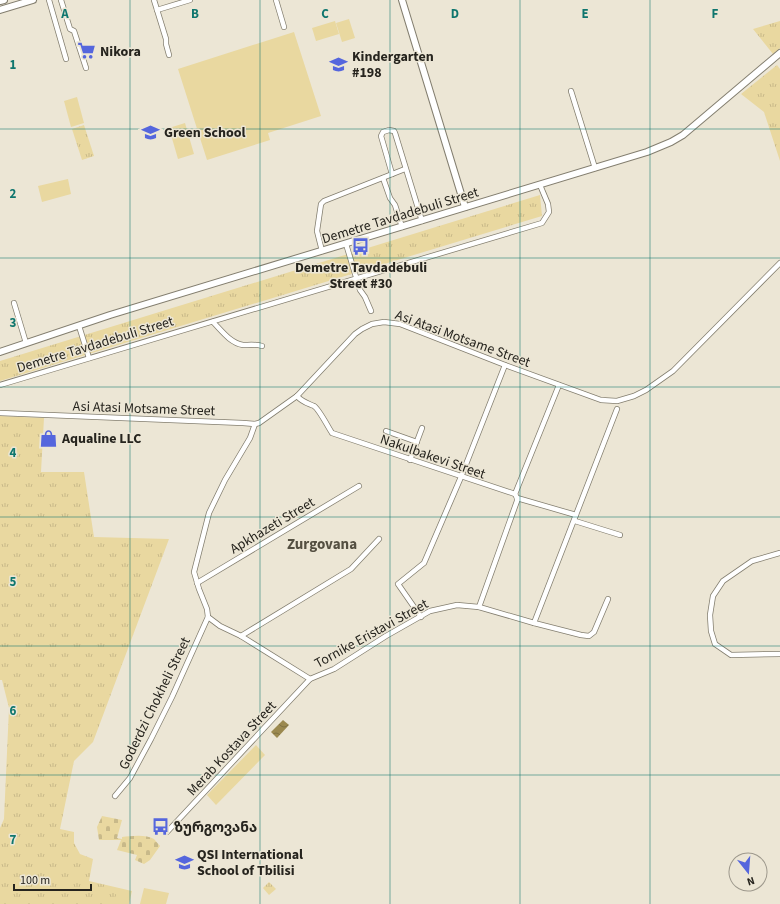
<svg xmlns="http://www.w3.org/2000/svg" width="780" height="904" viewBox="0 0 780 904" font-family="'Source Sans 3','Noto Sans Georgian',sans-serif">
<defs>
<pattern id="grass-tufts" width="24" height="20" patternUnits="userSpaceOnUse"><rect width="24" height="20" fill="#e9d8a0"/><path d="M3 7l-1-3M5 7V3M7 7l1-3M15 17l-1-3M17 17v-4M19 17l1-3" fill="none" stroke="#c8b989"/></pattern>
<pattern id="cemetery-stones" width="16" height="16" patternUnits="userSpaceOnUse"><rect width="16" height="16" fill="#e9d8a0"/><path d="M2 7V4a2 2 0 0 1 4 0v3zM10 15v-3a2 2 0 0 1 4 0v3z" fill="#c8b989"/></pattern>
<pattern id="water-waves" width="16" height="10" patternUnits="userSpaceOnUse"><rect width="16" height="10" fill="#9b894f"/><path d="M0 5q4-4 8 0t8 0" fill="none" stroke="#7e7041"/></pattern>
</defs>
<rect width="100%" height="100%" fill="#ece6d5"/>
<g fill="url(#grass-tufts)">
<path d="M780,21V48L773,54L753,29Z"/>
<path d="M777,65L780,69V161L764,112L741,94Z"/>
<path d="M84,125L94,156L82,160L72,129Z"/>
<path d="M540,195L542,216L0,381V361Z"/>
<path d="M0,416L44,418L41,472H84L94,537L169,539L93,742L74,761L60,829L74,832V843L80,854L93,859L89,881L132,891L129,904H0V828L4,819L9,708L2,680H0Z"/>
<path d="M269,882L276,889L269,895L263,888Z"/>
</g>
<path fill="url(#cemetery-stones)" d="M102,816L122,820L117,838L122,839V837C131,836 146,834 154,839C156,841 158,844 160,846L150,860L144,864L135,860L137,855L117,850L121,840H99L97,827Z"/>
<g fill="#e9d8a0">
<path d="M349,19L355,38L342,42L336,23Z"/>
<path d="M335,21L339,34L316,41L312,28Z"/>
<path d="M294,32L321,116L268,133L270,140L207,160L178,69Z"/>
<path d="M77,97L84,123L71,127L64,101Z"/>
<path d="M185,123L194,154L178,159L169,128Z"/>
<path d="M68,179L71,194L42,202L38,186Z"/>
<path d="M256,745L265,755L216,805L207,795Z"/>
<path d="M144,888L169,893L166,904H140Z"/>
<path d="M117,890L129,893L126,904H114Z"/>
</g>
<path fill="url(#water-waves)" d="M283,720L289,725L277,738L271,732Z"/>
<g fill="none" stroke-linecap="round" stroke-linejoin="round">
<defs>
<g id="street">
<path d="M49,0L66,59"/>
<path d="M61,0L70,29L74,31L86,68"/>
<path d="M154,0L166,39V44L169,55"/>
<path d="M276,0L284,27"/>
<path d="M157,10L190,0"/>
<path d="M571,91L595,168"/>
<path d="M392,174L381,136L383,132L389,130L394,131L395,133L422,221"/>
<path d="M383,178L390,198L395,205L402,227"/>
<path d="M346,244L360,290L365,297L371,311"/>
<path d="M322,251L317,231L321,204L324,201L405,169"/>
<path d="M14,303L26,343"/>
<path d="M213,322C221,330 230,343 243,345C249,345 256,344 262,346"/>
<path d="M79,326L89,358"/>
<path d="M0,385L542,223L549,212L548,204L540,185"/>
<path d="M297,396C302,402 307,403 314,406C319,409 328,427 332,433L515,494L517,498L576,515"/>
<path d="M0,413L243,423L255,424L259,423L297,396L355,334L362,329L372,324L384,322L400,324L505,365L601,400L617,401L634,396L646,390L673,371L780,263"/>
<path d="M255,424L250,438L225,480L209,513L194,572L199,589L207,609L208,617L220,626L241,636L310,679"/>
<path d="M386,431L417,442"/>
<path d="M410,460L422,428"/>
<path d="M515,494L559,385"/>
<path d="M575,521L620,535"/>
<path d="M780,553L752,561L723,581L713,596L710,615L711,631L715,644L731,655L780,654"/>
<path d="M197,583L359,486"/>
<path d="M479,607L517,501V498"/>
<path d="M421,617L398,584L424,563L461,477L505,365"/>
<path d="M534,623L617,409"/>
<path d="M241,636L351,569L379,539"/>
<path d="M115,796L130,778L151,739L172,697L208,617"/>
<path d="M167,832L310,679L334,669L386,636L430,611L457,605L479,607L534,623L581,635L589,636L594,632L608,599"/>
</g>
<g id="secondary">
<path d="M402,0L465,207"/>
<path d="M0,1L4,0"/>
<path d="M0,10L33,0"/>
<path d="M0,352L110,315L647,152L671,142L683,135L780,53"/>
</g>
</defs>
<use href="#street" stroke="#837e6f" stroke-width="6"/>
<use href="#secondary" stroke="#837e6f" stroke-width="8"/>
<use href="#street" stroke="#fff" stroke-width="4.5"/>
<use href="#secondary" stroke="#fff" stroke-width="6"/>
</g>
<path fill="none" stroke="#0f766e" stroke-width="1" stroke-opacity="0.55" d="M130,0V904M260,0V904M390,0V904M520,0V904M650,0V904M0,129H780M0,258H780M0,387H780M0,517H780M0,646H780M0,775H780"/>
<defs>
<symbol id="supermarket-bare" viewBox="-9 -9 18 18"><path d="M-6-5.5h2.5l.6 2H6L4.5 2H-2.5L-4.4-4H-6ZM-1.5 3.2a1.3 1.3 0 1 0 .1 0ZM3 3.2a1.3 1.3 0 1 0 .1 0Z" fill="#56d" stroke="#ece6d5" stroke-width="2.5" paint-order="stroke"/></symbol>
<symbol id="school-bare" viewBox="-9 -9 18 18"><path d="M0-5L7-2L0 1L-7-2ZM-4 1L0 2.5L4 1V4Q0 6-4 4Z" fill="#56d" stroke="#ece6d5" stroke-width="2.5" paint-order="stroke"/></symbol>
<symbol id="bus-bare" viewBox="-9 -9 18 18"><path d="M-5-6H5V4H4V6H2V4H-2V6H-4V4H-5ZM-3.5-4V0h7V-4ZM-3.5 1.2v1.5H-2V1.2ZM2 1.2v1.5H3.5V1.2Z" fill="#56d" stroke="#ece6d5" stroke-width="2.5" paint-order="stroke"/></symbol>
<symbol id="shop-bare" viewBox="-9 -9 18 18"><path d="M-5-2.5h2.3a2.7 3.5 0 0 1 5.4 0H5L5.5 6h-11ZM-1.5-2.5h3a1.5 2.3 0 0 0-3 0Z" fill="#56d" stroke="#ece6d5" stroke-width="2.5" paint-order="stroke"/></symbol>
</defs>
<g fill-rule="evenodd">
<use href="#supermarket-bare" x="74" y="38" width="25" height="25"/>
<use href="#school-bare" x="326" y="52" width="25" height="25"/>
<use href="#school-bare" x="138" y="120" width="25" height="25"/>
<use href="#bus-bare" x="348" y="234" width="25" height="25"/>
<use href="#shop-bare" x="36" y="426" width="25" height="25"/>
<use href="#bus-bare" x="148" y="814" width="25" height="25"/>
<use href="#school-bare" x="172" y="850" width="25" height="25"/>
</g>
<g text-anchor="middle" stroke-width="3" stroke-linejoin="round" paint-order="stroke">
<g font-size="14" font-weight="bold" fill="#26241e" stroke="#ece6d5" text-anchor="start">
<text x="100" y="56">Nikora</text>
<text x="352" y="61">Kindergarten<tspan x="352" dy="16">#198</tspan></text>
<text x="164" y="137">Green School</text>
<text x="361" y="272" text-anchor="middle">Demetre Tavdadebuli<tspan x="361" dy="16">Street #30</tspan></text>
<text x="62" y="443">Aqualine LLC</text>
<text x="174" y="832">ზურგოვანა</text>
<text x="197" y="859">QSI International<tspan x="197" dy="16">School of Tbilisi</tspan></text>
</g>
<g font-size="14" fill="#26241e" stroke="#ece6d5">
<text transform="translate(400 215) rotate(-17)" y="5">Demetre Tavdadebuli Street</text>
<text transform="translate(463 338) rotate(20)" y="5">Asi Atasi Motsame Street</text>
<text transform="translate(95 344) rotate(-17)" y="5">Demetre Tavdadebuli Street</text>
<text transform="translate(144 408) rotate(2)" y="5">Asi Atasi Motsame Street</text>
<text transform="translate(433 456) rotate(19)" y="5">Nakulbakevi Street</text>
<text transform="translate(272 525) rotate(-31)" y="5">Apkhazeti Street</text>
<text transform="translate(371 633) rotate(-29)" y="5">Tornike Eristavi Street</text>
<text transform="translate(154 703) rotate(-64)" y="5">Goderdzi Chokheli Street</text>
<text transform="translate(231 748) rotate(-47)" y="5">Merab Kostava Street</text>
</g>
<g font-size="15" font-weight="bold" fill="#544f41" stroke="#ece6d5">
<text x="322" y="549">Zurgovana</text>
</g>
</g>
<g font-size="13" text-anchor="middle" font-weight="bold" fill="#0f766e" stroke="#ece6d5" stroke-width="3" stroke-linejoin="round" paint-order="stroke">
<text x="65" y="18">A</text>
<text x="195" y="18">B</text>
<text x="325" y="18">C</text>
<text x="455" y="18">D</text>
<text x="585" y="18">E</text>
<text x="715" y="18">F</text>
<text x="13" y="69">1</text>
<text x="13" y="198">2</text>
<text x="13" y="327">3</text>
<text x="13" y="457">4</text>
<text x="13" y="586">5</text>
<text x="13" y="715">6</text>
<text x="13" y="844">7</text>
</g>
<g transform="translate(748 872) rotate(163)"><circle r="19" fill="#ece6d5" stroke="#9d988c"/>
<path d="M0-3L7 15L0 10L-7 15Z" fill="#5566dd"/>
<text y="-6" font-size="11" font-weight="bold" text-anchor="middle" fill="#26241e">N</text>
</g>
<path d="M14 884v6h77v-6" fill="none" stroke="#26241e" stroke-width="2"/>
<text x="20" y="884" font-size="12" fill="#26241e" stroke="#ece6d5" stroke-width="3" paint-order="stroke">100 m</text>
</svg>
